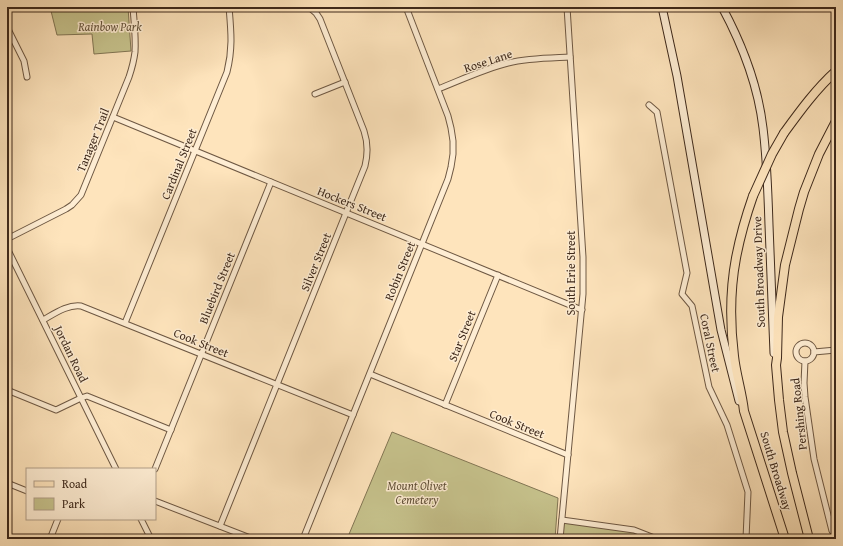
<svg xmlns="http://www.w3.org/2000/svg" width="843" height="546" viewBox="0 0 843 546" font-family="'Gentium Book Plus',serif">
<rect width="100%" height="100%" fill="#fee4bc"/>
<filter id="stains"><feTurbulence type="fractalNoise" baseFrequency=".005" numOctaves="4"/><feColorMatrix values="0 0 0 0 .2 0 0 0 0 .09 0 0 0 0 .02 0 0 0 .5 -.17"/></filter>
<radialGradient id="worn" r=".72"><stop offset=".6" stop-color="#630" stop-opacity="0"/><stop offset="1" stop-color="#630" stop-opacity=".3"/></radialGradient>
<g fill="#c6c28c" stroke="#827654">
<path d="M50,7H128L131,51L94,54L92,34L57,35Z"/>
<path d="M392,432L558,498L555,539H347Z"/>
<path d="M562,520L634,530L657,539H560Z"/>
</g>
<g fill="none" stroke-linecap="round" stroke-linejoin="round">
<defs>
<g id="minor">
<path d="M7,27L24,61L27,77"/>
<path d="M438,89C461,80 484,69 508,63C528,58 550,58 570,57"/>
<path d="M315,94L345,82"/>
<path d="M649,105L657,112L687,273L682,294L692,306L709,387L727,425L748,492L746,539"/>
<path d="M113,117L582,310"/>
<path d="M7,239L66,209L72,205L81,195L129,77C132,68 134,60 135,52C136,37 134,22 133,7"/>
<path d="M7,248L116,469"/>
<path d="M43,320C54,314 68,304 81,306L353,415"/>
<path d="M125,323L227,72C233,48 231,31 229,7"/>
<circle cx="805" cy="352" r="9"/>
<path d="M814,352L836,350"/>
<path d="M805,361L804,383L805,397L814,459L832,531L836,532"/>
<path d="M370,374L568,455"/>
<path d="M7,390L56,410L81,398L87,396L171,430"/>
<path d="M445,405L498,275"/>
<path d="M155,469L271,182"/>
<path d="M7,483L27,491"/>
<path d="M155,501L253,539"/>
<path d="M141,519L151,539"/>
<path d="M562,520L634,530L657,539"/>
<path d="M220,526L346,213L365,166C368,154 368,143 364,131L320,19L316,13L309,7"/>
<path d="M50,539L58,519"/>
<path d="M303,539L448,179L451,167L453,154V141L451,128L448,116L406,7"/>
<path d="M560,539L583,294V257L567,7"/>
</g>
<g id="secondary">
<path d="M662,7L677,76L721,330L739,401"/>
<path d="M722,7C742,44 758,85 763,128C767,160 768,192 769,225C771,268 772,310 774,353"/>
</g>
<g id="primary">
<path d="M784,133C800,111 816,89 836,71"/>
<path d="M753,196C746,216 740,237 736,258C730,290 730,324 734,356C736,375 742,392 744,411L785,539"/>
<path d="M809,539L792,473L783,432L779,400L776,365L777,358L778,317L785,265L799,209L804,192L819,154L836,121"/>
</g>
</defs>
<use href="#minor" stroke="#6e5843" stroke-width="7"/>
<use href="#secondary" stroke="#3e291b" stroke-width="9"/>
<use href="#primary" stroke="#3e291b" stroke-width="10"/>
<use href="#minor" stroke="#feedd3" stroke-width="5"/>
<use href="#secondary" stroke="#feedd3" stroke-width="7"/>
<use href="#primary" stroke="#fee4bc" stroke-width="8"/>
<defs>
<path id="primary-bridge" d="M753,196L772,154L784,133"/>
</defs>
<use href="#primary-bridge" stroke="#3e291b" stroke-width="10" stroke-linecap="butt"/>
<use href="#primary-bridge" stroke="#fee4bc" stroke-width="8"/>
</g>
<g text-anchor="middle" stroke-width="3" stroke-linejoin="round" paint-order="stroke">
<g font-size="12" font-style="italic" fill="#604f37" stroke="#feedd3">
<text x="110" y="31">Rainbow Park</text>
<text x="417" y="490">Mount Olivet<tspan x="417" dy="14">Cemetery</tspan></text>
</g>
<g font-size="12" fill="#3e291b" stroke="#feedd3">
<text transform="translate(488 61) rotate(-18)" y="4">Rose Lane</text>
<text transform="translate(93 140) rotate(-68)" y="4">Tanager Trail</text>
<text transform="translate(179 164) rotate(-68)" y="4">Cardinal Street</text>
<text transform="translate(352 204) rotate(22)" y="4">Hockers Street</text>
<text transform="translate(316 262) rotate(-68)" y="4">Silver Street</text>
<text transform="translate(400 271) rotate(-68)" y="4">Robin Street</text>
<text transform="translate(759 272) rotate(-92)" y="4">South Broadway Drive</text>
<text transform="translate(571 273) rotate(-90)" y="4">South Erie Street</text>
<text transform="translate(217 288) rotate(-68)" y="4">Bluebird Street</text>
<text transform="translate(462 336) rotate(-68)" y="4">Star Street</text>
<text transform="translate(201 343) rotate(22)" y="4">Cook Street</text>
<text transform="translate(710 343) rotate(78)" y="4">Coral Street</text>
<text transform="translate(71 354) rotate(64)" y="4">Jordan Road</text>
<text transform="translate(799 414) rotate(-96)" y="4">Pershing Road</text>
<text transform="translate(517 424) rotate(22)" y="4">Cook Street</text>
<text transform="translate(776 471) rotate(73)" y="4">South Broadway</text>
</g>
</g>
<rect width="843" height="546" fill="none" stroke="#fee4bc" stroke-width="24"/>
<rect x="8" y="8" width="827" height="530" fill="none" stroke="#3e291b" stroke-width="2"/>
<rect x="12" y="12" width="819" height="522" fill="none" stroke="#3e291b"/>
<rect x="26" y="468" width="130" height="52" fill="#feedd3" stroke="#b19f89"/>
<rect x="34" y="481" width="20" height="6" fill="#fee4bc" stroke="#b19f89"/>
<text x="62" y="488" font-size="12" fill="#3e291b">Road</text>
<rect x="34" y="498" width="20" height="12" fill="#c6c28c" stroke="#b19f89"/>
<text x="62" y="508" font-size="12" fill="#3e291b">Park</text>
<rect width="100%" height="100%" filter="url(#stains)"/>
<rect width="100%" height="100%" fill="url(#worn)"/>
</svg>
